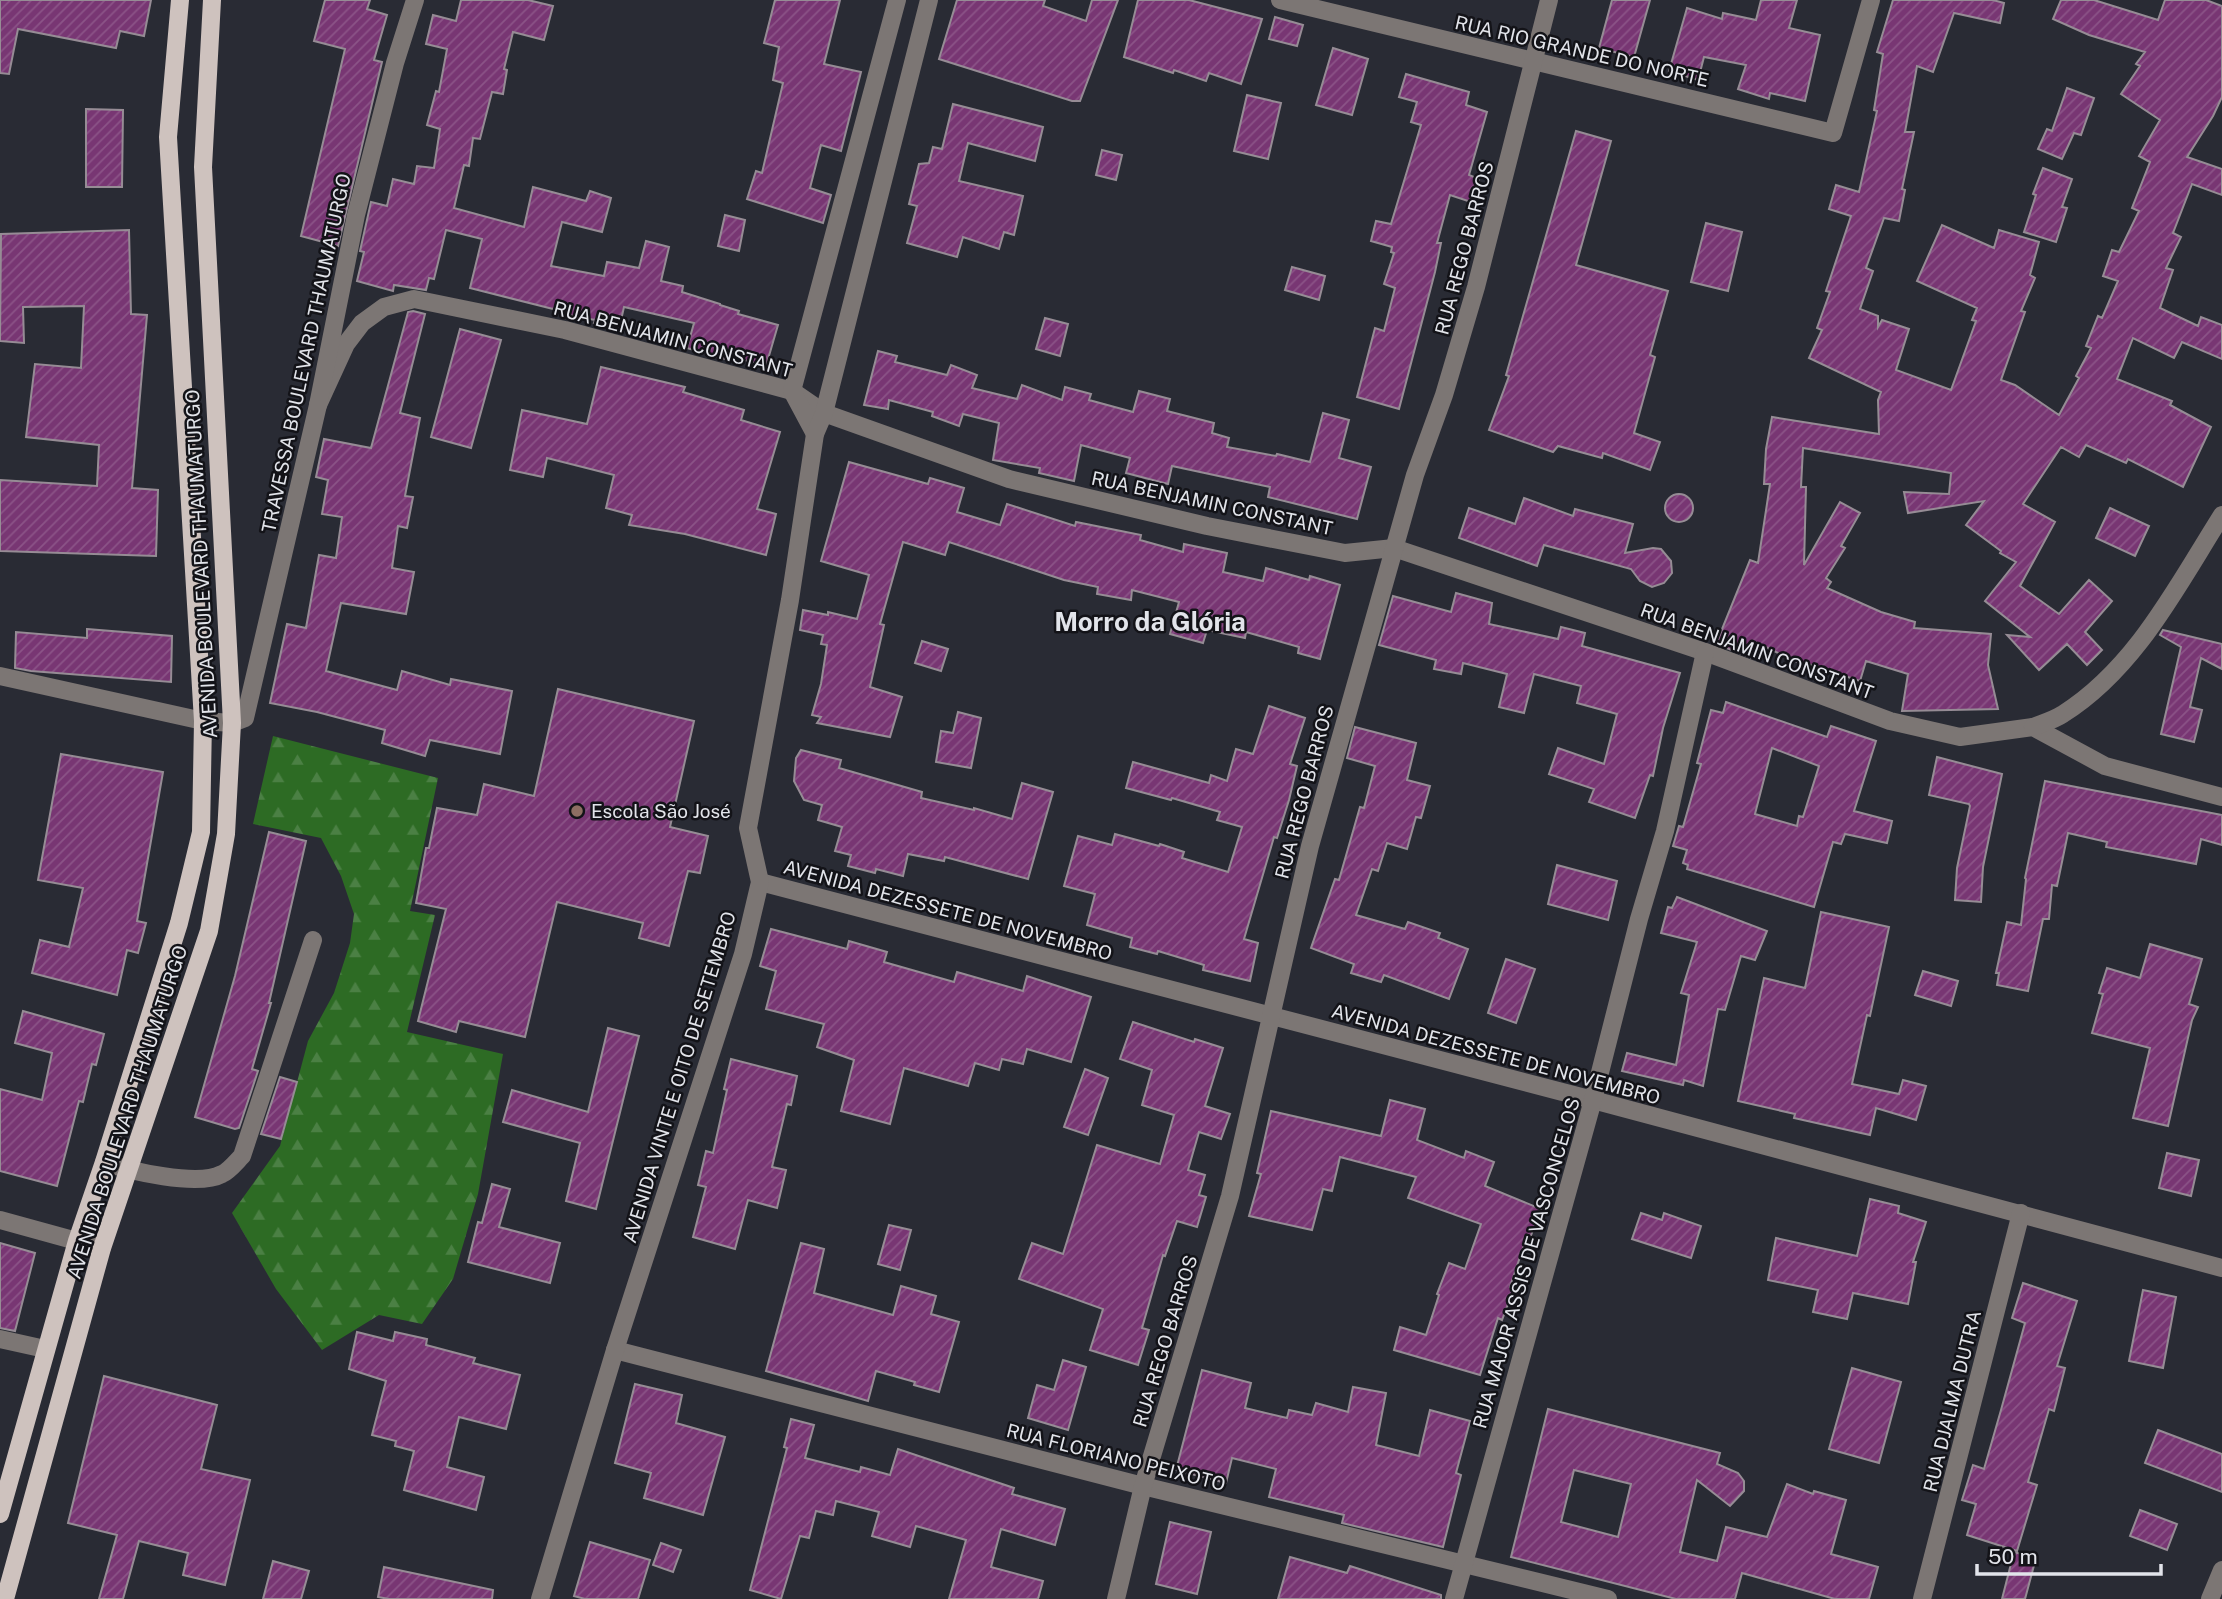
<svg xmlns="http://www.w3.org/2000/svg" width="2222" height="1599" viewBox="0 0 2222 1599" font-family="'Public Sans',sans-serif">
<defs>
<pattern id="forest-firs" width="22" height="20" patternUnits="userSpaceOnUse" patternTransform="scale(1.75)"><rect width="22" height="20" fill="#2d6b24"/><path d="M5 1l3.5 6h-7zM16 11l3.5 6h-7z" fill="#4b8044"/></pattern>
<pattern id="building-hatch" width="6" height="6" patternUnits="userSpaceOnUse" patternTransform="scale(1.75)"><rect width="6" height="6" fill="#783673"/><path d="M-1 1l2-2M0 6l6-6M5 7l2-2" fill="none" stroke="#8b5387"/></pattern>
</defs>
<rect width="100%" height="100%" fill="#292b34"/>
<path fill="url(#forest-firs)" d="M273,736L438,778L410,911L435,915L407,1032L503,1054L478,1194L453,1279L422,1324L379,1315L322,1350L276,1289L232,1213L280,1146L308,1041L334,993L350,943L354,914L341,876L321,838L253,824Z"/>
<g fill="url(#building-hatch)" stroke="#968c95" stroke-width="2" fill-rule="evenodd">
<path d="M0,0H151L144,36L120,31L116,48L18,29L9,74L0,73Z"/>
<path d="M325,0H370L367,9L387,15L374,60L382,62L338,246L301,236L345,49L314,41Z"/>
<path d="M461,0H528L553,6L544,40L513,32L504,69L507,70L503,94L492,92L480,139L473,138L469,166L464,165L454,208L524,227L533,187L586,201L590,191L611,198L602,232L562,222L551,266L604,276L607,262L639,268L646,241L669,247L661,281L683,286L682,292L720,304V305L739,311L738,314L778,325L766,366L726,355L725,359L687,348L694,323L624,307L619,329L594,323L595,320L569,315V313L470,288L482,239L446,230L434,279L429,278L426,290L394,285L393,291L357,281L364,252L360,251L371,202L387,206L393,179L414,184L417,166L434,168L440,129L427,125L436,91L439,92L447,49L426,44L433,15L456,21Z"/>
<path d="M775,0H840L824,64L861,72L841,151L821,145L810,188L831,195L823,223L747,199L756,171L762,173L783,83L773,80L779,47L764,43Z"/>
<path d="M957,0H1045L1043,6L1086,21L1092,0H1118L1080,101H1072L939,59Z"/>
<path d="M1138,0H1189L1262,19L1241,84L1209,73L1206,81L1174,70L1173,73L1124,57Z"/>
<path d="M1612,0H1650L1634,57L1599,48Z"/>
<path d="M1761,0H1797L1789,28L1820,35L1805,101L1770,93L1769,99L1738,89L1746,65L1704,57L1698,80L1669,71L1687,8L1722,19L1723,13L1756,20Z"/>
<path d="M1893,0H1993L2004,3L2000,23L1954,13L1933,72L1917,66L1905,132H1914L1902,189L1905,190L1899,221L1884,218L1866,268L1873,271L1860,309L1878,316V327L1882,320L1909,329L1896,370L1951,390L1976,321L1972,320L1977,308L1917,281L1942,225L1994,248L1999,230L2039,242L2030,275L2035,278L2021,311L2025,312L2001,380L2015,385L2059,415L2079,378L2076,376L2091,348L2086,346L2098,316L2102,318L2118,281L2103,276L2112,250L2119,252L2139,211L2132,208L2150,162L2139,156L2160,120L2121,94L2140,66L2136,64L2145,52L2089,35L2053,19L2061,0H2094L2158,20L2165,0H2206L2222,6V97L2213,116L2187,157L2222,169V195L2192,184L2173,233L2181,237L2166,268L2173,270L2160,308L2198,326L2201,317L2222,325V359L2182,342L2174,358L2133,338L2117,379L2172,401L2170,405L2211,427L2183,487L2128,459L2126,463L2086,445L2079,457L2061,447L2023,504L2055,522L2020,586L2059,614L2089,580L2112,601L2085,632L2102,650L2087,665L2067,644L2039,670L2007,635L2030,637L1985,601L2016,562L2000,553L2001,551L1966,525L1984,501L1908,513L1904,492L1949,494L1951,473L1803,448L1801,487H1806L1804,565L1840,502L1860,513L1841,546L1845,548L1826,578L1831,582L1827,588L1881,612L1915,622L1914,628L1991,634L1988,665L1998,709L1902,711L1908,674L1866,661L1860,681L1808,664L1806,666L1757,643L1752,658L1716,644L1750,560L1758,563L1770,484H1764L1766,449L1772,417L1879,434L1878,400L1881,392L1809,358L1822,330L1817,328L1830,292L1826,291L1851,216L1829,209L1836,185L1859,192L1877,111L1874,110L1883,54L1877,52Z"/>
<path d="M1275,17L1303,25L1297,46L1269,39Z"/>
<path d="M1333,48L1368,59L1352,115L1316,105Z"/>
<path d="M1406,74L1469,92L1466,105L1487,112L1469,175L1479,179L1471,202L1450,195L1437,243H1441L1435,272L1399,409L1357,397L1375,328L1384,331L1395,288L1384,284L1394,253L1391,252L1392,247L1371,241L1376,221L1391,224L1421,125L1411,122L1417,102L1399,97Z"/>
<path d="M2067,88L2094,98L2081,135L2074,133L2062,159L2038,149L2047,129L2052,131Z"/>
<path d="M1247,95L1281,103L1268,159L1234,151Z"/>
<path d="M953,104L1043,127L1035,161L968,143L959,181L1023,196L1014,235L1004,232L999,249L963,237L957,257L907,243L917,206L909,204L919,164L929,163L933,147L942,149Z"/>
<path d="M86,109L123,110L122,187H86Z"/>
<path d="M1576,131L1611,141L1576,265L1668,291L1650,355L1655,357L1634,433L1660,442L1650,470L1603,453L1602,458L1558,446L1553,452L1489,430L1509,376L1506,375Z"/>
<path d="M1102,150L1122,155L1116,180L1096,175Z"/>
<path d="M2043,168L2072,179L2062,207L2067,208L2056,242L2024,232L2036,195L2033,194Z"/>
<path d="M725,215L745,220L739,251L718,246Z"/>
<path d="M1706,223L1742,232L1728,291L1691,282Z"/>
<path d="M129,230L131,314L147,315L132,488L158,490L156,556L0,551V480L97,486L99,445L26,437L35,364L81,368L84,306L23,307L24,343L0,341L1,234Z"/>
<path d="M1292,267L1325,276L1319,300L1285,290Z"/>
<path d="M413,311L425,314L400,413L420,418L405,496L413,497L407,528L398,526L392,568L414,572L406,614L341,603L326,671L397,690L402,671L450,685L451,679L512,691L500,754L430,740L425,756L382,743L385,730L317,712L270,703L287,624L306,628L319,555L336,558L342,517L322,514L328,480L316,477L324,439L371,448L408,312Z"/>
<path d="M1045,318L1068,324L1060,356L1036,349Z"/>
<path d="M460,329L501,340L471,448L431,437Z"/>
<path d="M878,351L897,356L895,362L947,375L951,365L977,375L972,388L1017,399L1022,385L1062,400L1065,387L1091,394L1089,400L1133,412L1139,391L1170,399L1167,411L1214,423L1212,433L1229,438L1227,447L1276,456L1277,454L1310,462L1323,413L1349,420L1339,458L1371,467L1357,519L1268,497L1270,487L1172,466L1168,484L1126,473L1130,458L1081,445L1074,481L1039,473L1040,468L993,460L999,423L963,414L959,426L932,416L933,412L889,400L888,409L864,405Z"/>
<path d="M601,367L685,387L683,392L744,410L741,420L780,432L757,509L776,514L766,555L685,534L629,525L632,515L606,508L614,475L547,458L543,477L510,470L522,410L587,424Z"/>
<path d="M849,462L928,484L930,478L964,488L957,512L1000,525L1007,504L1075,526L1076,522L1141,535L1140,540L1183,552L1184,544L1227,553L1223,572L1263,581L1266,568L1309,580L1310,576L1340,585L1320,659L1298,653L1299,647L1246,632L1245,638L1207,630L1203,643L1170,634L1179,602L1132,590L1131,600L1097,594L1098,587L1064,580L949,542L945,555L903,542L880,624L884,625L870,687L902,697L890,737L817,723L821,717L812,715L821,684L827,645L821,644L823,635L800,630L803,610L828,615V612L857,619L869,575L821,561Z"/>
<circle cx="1679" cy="508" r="14"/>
<path d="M1524,498L1573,516L1575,509L1633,524L1625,553L1653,548L1661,549L1671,561L1672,573L1664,583L1652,587L1640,581L1631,569L1544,545L1537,566L1459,538L1469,508L1515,524Z"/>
<path d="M2110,508L2149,526L2135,556L2096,538Z"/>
<path d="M1456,593L1492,603L1489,624L1558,639L1561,627L1585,633L1582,646L1680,673L1663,728L1653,776L1650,775L1635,818L1589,802L1594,789L1549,774L1558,748L1604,764L1617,714L1577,703L1581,686L1534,674L1524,713L1499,707L1507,674L1463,663L1461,674L1434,669L1436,660L1379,645L1393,596L1451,612Z"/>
<path d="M87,629L172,636L171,682L31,671L15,668L16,632L87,638Z"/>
<path d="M2163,630L2222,644V669L2201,658L2190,707L2202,710L2194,742L2161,734L2181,647L2160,635Z"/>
<path d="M922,641L948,649L941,671L915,663Z"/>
<path d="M558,689L694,721L670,827L708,836L700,873L688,871L669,946L639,938L643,923L557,902L525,1037L459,1021L456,1032L418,1021L446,909L416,903L426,848H429L437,808L477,815L484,784L534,796Z"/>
<path d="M1726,702L1827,737L1831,726L1876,741L1854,811L1892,821L1887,843L1845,834L1841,844L1833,842L1814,907L1687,869L1688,865L1683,863L1687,850L1673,846L1679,826L1683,827L1701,764L1697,763L1711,710L1723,713ZM1772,748L1819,766L1803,817L1799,816L1797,826L1755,814Z"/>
<path d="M1269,706L1305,718L1290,764L1297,766L1289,800L1277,838L1274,837L1244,939L1258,943L1250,981L1203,970L1204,965L1158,951L1157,954L1130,947L1132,938L1087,925L1095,894L1064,886L1078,836L1112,845L1115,834L1159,846L1160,844L1184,852L1182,858L1228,872L1242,827L1217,820L1220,812L1172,798L1171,800L1126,788L1133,762L1209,783L1211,775L1227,781L1236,749L1253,754Z"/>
<path d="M958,712L981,718L971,768L936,762L941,731L953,733Z"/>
<path d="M1355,727L1416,743L1407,780L1430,786L1421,818L1416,817L1407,849L1387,843L1378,871L1372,869L1356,915L1405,929L1408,922L1440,933L1438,938L1468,949L1449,999L1384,975L1381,982L1351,973L1354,964L1311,948L1335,879L1339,880L1360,807L1364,808L1375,766L1347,758Z"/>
<path d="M801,750L841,760L839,768L922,792L921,798L974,810V808L1012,819L1022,783L1053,792L1028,879L945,857L944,861L908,854L903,876L876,869L875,873L848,866L851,855L835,851L842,827L818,820L822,805L804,800L794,781L796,758Z"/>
<path d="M61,754L163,772L137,921L146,923L138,953L127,950L117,995L32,973L40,940L69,947L83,888L38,880Z"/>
<path d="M1937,757L2002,774L1983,867L1981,902L1955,900L1957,868L1970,806L1969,804L1929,795Z"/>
<path d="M2045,781L2222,815V845L2201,839L2196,864L2106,847L2107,842L2068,833L2057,886L2052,885L2049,919H2043L2028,991L1997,985L1999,973H1996L2007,922L2021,925L2026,879L2025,878Z"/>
<path d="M269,832L306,841L269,1003H271L252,1069L258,1071L239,1128L235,1129L195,1117L235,976Z"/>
<path d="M1557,865L1617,881L1608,920L1548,904Z"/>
<path d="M1677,897L1767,931L1755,960L1741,956L1725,1010L1718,1009L1703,1086L1684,1080L1683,1085L1622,1071L1627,1053L1676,1065L1689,995L1681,993L1697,942L1661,933L1668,907L1672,908Z"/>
<path d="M1821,912L1889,927L1870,1016L1867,1015L1852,1084L1899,1094L1903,1080L1926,1086L1916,1120L1876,1108L1870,1135L1794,1118L1795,1114L1738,1101L1764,978L1805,988Z"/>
<path d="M771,929L847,949L849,941L887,952L884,962L954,982L957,972L1023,991L1027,976L1091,997L1071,1062L1027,1049L1023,1064L1002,1059L999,1070L975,1063L968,1086L904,1068L890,1124L841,1111L854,1060L817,1047L824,1024L766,1009L776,971L760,966Z"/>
<path d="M2150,944L2202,959L2189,1004L2198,1007L2192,1020L2168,1126L2133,1118L2150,1048L2092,1033L2103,994L2099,993L2107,968L2140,978Z"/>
<path d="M1506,959L1535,969L1516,1023L1488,1013Z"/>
<path d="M1923,971L1958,981L1951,1006L1915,995Z"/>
<path d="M23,1011L104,1034L96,1065L92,1064L83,1102L79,1101L57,1186L0,1171V1089L42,1100L52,1053L15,1043Z"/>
<path d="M1133,1022L1194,1042L1195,1039L1223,1048L1205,1106L1230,1114L1221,1139L1199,1132L1188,1170L1205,1175L1199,1195L1206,1197L1197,1227L1177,1221L1165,1256L1163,1255L1142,1328L1149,1330L1138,1365L1090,1350L1103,1309L1019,1279L1032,1243L1063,1254L1097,1145L1160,1164L1174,1115L1142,1105L1152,1070L1120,1059Z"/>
<path d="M608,1028L639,1036L596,1209L566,1201L580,1143L503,1122L512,1090L588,1112Z"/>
<path d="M731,1059L797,1076L791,1105L787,1104L772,1167L786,1170L777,1208L748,1200L735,1249L693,1237L706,1187L698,1185L706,1151L713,1153L727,1090L724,1089Z"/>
<path d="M1085,1069L1108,1078L1088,1135L1064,1127Z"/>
<path d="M280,1077L297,1082L281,1139L261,1134Z"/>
<path d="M1390,1100L1425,1109L1417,1140L1464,1158L1466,1151L1494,1162L1485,1186L1541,1209L1530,1238L1527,1236L1510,1287L1514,1288L1502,1320L1498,1318L1480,1375L1394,1350L1400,1327L1426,1335L1439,1295L1437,1294L1449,1263L1465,1269L1481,1224L1408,1198L1416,1177L1340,1157L1332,1191L1323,1189L1312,1230L1249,1216L1261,1174L1257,1173L1271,1111L1381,1136Z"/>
<path d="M2167,1153L2199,1160L2191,1196L2159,1188Z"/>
<path d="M492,1184L510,1189L499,1227L560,1243L550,1283L468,1262L478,1222L482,1223Z"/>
<path d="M1870,1199L1899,1206L1898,1213L1926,1222L1913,1262H1916L1908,1304L1853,1293L1847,1319L1813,1312L1818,1290L1768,1280L1776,1238L1857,1256Z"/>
<path d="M1641,1213L1662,1220L1664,1213L1701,1226L1691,1258L1632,1239Z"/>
<path d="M889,1225L911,1230L900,1270L878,1264Z"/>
<path d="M0,1243L35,1253L15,1331L0,1328Z"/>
<path d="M801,1243L824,1249L814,1293L893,1315L901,1286L936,1296L931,1314L959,1322L939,1392L914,1385L915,1382L876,1371L868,1401L766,1371Z"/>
<path d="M2023,1283L2077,1301L2057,1366L2065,1368L2054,1411L2049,1409L2028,1482L2037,1485L2017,1551L1967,1535L1976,1504L1962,1500L1973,1465L1984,1469L2001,1410L2025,1323L2012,1318Z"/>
<path d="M2143,1290L2176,1297L2163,1368L2129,1361Z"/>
<path d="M357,1332L393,1341L395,1332L427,1339L426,1345L475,1358L473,1363L520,1375L506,1429L459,1417L447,1467L484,1477L476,1510L404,1490L414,1451L395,1446L396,1441L372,1435L386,1381L349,1369Z"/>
<path d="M1063,1360L1086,1367L1068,1430L1028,1418L1037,1385L1054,1390Z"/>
<path d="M1852,1368L1901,1382L1879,1463L1829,1449Z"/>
<path d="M1202,1370L1251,1383L1245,1408L1287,1418L1289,1410L1312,1415L1316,1403L1348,1412L1353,1387L1386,1393L1376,1445L1419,1456L1430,1410L1470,1421L1456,1473L1461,1475L1443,1547L1342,1523L1344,1515L1269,1497L1276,1469L1232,1458L1226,1483L1176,1470Z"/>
<path d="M104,1376L217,1405L201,1469L250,1480L225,1585L183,1575L188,1553L139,1541L123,1599H99L117,1535L68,1523Z"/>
<path d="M635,1384L682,1395L676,1423L725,1437L703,1515L644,1498L651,1473L615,1463Z"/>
<path d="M1548,1409L1720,1453L1717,1464L1738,1473L1744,1481V1491L1730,1506L1697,1480L1680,1552L1717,1561L1726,1527L1767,1537L1787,1484L1813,1494L1814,1491L1846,1500L1831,1554L1878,1567L1869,1599H1835L1742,1573L1735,1599H1676L1511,1557ZM1574,1470L1631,1484L1618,1537L1561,1522Z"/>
<path d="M791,1419L814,1425L805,1458L860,1472L861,1467L890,1475L898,1449L1014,1488L1012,1494L1065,1509L1055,1545L1001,1529L991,1567L1043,1581L1038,1599H949L966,1540L916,1526L910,1547L872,1536L879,1512L836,1501L833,1515L816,1511L809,1538L800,1536L781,1599L750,1590L787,1448L784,1447Z"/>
<path d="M2158,1430L2222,1454V1492L2145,1463Z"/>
<path d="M2140,1510L2177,1524L2167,1550L2130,1536Z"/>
<path d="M1170,1522L1211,1532L1197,1594L1156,1584Z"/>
<path d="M590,1542L650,1560L638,1599H585L574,1596Z"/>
<path d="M661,1543L681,1550L673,1572L653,1565Z"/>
<path d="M2014,1552L2036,1558L2025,1599H2002Z"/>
<path d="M1290,1557L1347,1573L1350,1566L1441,1595V1599H1278Z"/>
<path d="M273,1561L309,1571L301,1599H263Z"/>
<path d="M384,1567L493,1590L492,1599H389L378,1597Z"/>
</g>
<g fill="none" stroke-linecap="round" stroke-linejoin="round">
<g stroke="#7c7674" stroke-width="18">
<path d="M1280,0L1833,133L1871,0"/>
<path d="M318,405L346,344L362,323L384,307L414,299L565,330L792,391L824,413L1009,479L1207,526L1345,553L1394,548L1705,652L1890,721L1960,737L2033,727L2105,766L2222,797"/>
<path d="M815,434L792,391L897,0"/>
<path d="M0,676L203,721L232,723L245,718L318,405L356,215L395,63L415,0"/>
<path d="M2033,727C2043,723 2054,720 2063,714C2136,668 2177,586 2222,515"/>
<path d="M760,882L1593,1100L2222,1268"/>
<path d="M104,1162C129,1171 198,1187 222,1174C229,1171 236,1162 242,1156L313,940"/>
<path d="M0,1220L102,1248"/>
<path d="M0,1339L45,1349"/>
<path d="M615,1350L1143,1486L1608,1599"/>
<path d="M540,1599L615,1350L743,954L760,882L748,828L790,600L815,434L824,413L929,0"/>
<path d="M1116,1599L1143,1486L1230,1196L1310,846L1415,475L1444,395L1476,287L1549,0"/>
<path d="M1454,1599L1593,1100L1639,919L1665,831L1705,652"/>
<path d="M1922,1599L2021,1213"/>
<path d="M2210,1599L2222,1570"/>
</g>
<g stroke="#cec2be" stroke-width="18">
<path d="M0,1514L77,1241L104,1162L179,923L201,832L203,721L168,137L180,0"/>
<path d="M5,1599L102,1248L209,931L226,834L232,723L203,167L212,0"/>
</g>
</g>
<circle fill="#8d6e63" stroke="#131318" stroke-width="2.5" cx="577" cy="811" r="7"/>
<g text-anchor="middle" stroke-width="5" stroke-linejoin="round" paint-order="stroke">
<g font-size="19" fill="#e2e4ea" stroke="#131318">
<text transform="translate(1582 51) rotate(13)" y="7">RUA RIO GRANDE DO NORTE</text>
<text transform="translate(1464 248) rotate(-75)" y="7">RUA REGO BARROS</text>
<text transform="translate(673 339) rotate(15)" y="7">RUA BENJAMIN CONSTANT</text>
<text transform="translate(306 353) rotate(-78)" y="7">TRAVESSA BOULEVARD THAUMATURGO</text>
<text transform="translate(1212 503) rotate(12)" y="7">RUA BENJAMIN CONSTANT</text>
<text transform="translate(201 564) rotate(-93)" y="7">AVENIDA BOULEVARD THAUMATURGO</text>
<text transform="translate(1757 651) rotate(20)" y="7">RUA BENJAMIN CONSTANT</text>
<text transform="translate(1304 792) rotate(-75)" y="7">RUA REGO BARROS</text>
<text transform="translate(948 910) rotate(15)" y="7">AVENIDA DEZESSETE DE NOVEMBRO</text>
<text transform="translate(1496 1054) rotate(15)" y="7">AVENIDA DEZESSETE DE NOVEMBRO</text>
<text transform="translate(679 1077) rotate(-73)" y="7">AVENIDA VINTE E OITO DE SETEMBRO</text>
<text transform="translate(127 1112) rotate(-72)" y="7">AVENIDA BOULEVARD THAUMATURGO</text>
<text transform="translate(1526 1263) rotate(-74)" y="7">RUA MAJOR ASSIS DE VASCONCELOS</text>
<text transform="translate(1165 1341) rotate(-73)" y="7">RUA REGO BARROS</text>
<text transform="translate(1952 1401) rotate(-76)" y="7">RUA DJALMA DUTRA</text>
<text transform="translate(1116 1457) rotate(14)" y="7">RUA FLORIANO PEIXOTO</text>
</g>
<g font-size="19" fill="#e2e4ea" stroke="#131318" text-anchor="start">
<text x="591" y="818">Escola São José</text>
</g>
<g font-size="26" font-weight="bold" fill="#e2e4ea" stroke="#131318">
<text x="1150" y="631">Morro da Glória</text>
</g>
</g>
<path d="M1977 1564v10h184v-10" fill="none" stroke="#e2e4ea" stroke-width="3.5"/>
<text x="1988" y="1564" font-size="21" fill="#e2e4ea" stroke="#131318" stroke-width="5" paint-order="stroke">50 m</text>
</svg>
